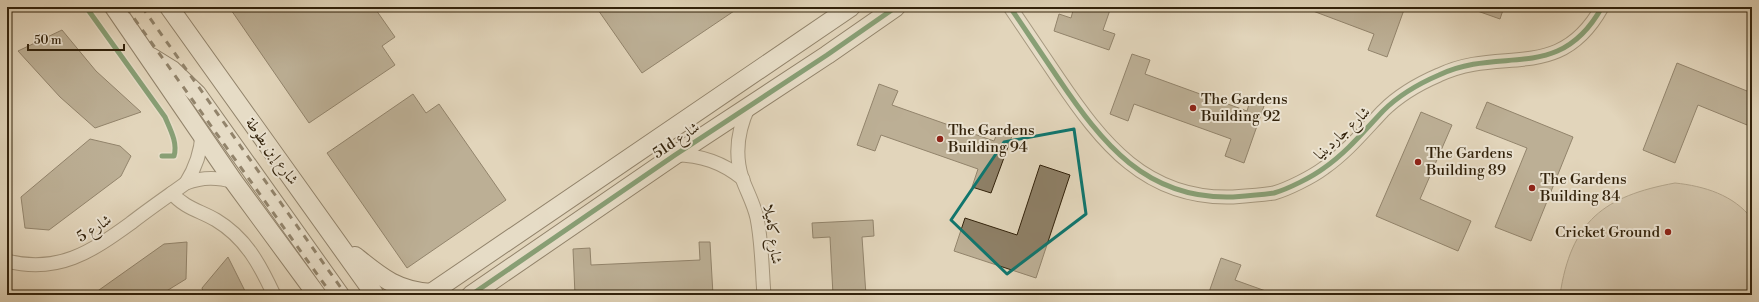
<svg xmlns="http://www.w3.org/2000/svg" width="1759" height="302" viewBox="0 0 1759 302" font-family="'Libre Bodoni',Amiri,serif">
<rect width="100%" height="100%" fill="#e2d6bb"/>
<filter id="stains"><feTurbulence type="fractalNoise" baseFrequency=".005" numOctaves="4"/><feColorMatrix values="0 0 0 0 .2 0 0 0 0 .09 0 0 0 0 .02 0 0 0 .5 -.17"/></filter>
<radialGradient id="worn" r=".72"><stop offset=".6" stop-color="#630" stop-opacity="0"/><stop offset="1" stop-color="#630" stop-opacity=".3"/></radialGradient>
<path fill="#c4b79d" stroke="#7b6c54" d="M1675,183C1704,186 1734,195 1752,219V295H1560C1571,221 1604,196 1675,183Z"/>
<g fill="#8e8067" stroke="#32220b">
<path d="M229,7H374L395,37L382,46L395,65L309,123Z"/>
<path d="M596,7H740L642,73Z"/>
<path d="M1074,7H1111L1103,30L1115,34L1109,50L1054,31L1059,14L1071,18Z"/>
<path d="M1305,7H1405L1387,57L1368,50L1374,34L1305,8Z"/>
<path d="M1469,7H1504L1500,19L1469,8Z"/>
<path d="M62,30L96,71L141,112L95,128L60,97L18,51Z"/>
<path d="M1132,54L1150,60L1145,74L1247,111L1250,101L1264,106L1244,163L1225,156L1231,139L1134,104L1128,121L1110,114Z"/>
<path d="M1677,63L1752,93V127L1698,105L1675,163L1643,150Z"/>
<path d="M879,84L898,91L892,105L994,141L998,131L1012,136L991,193L972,187L978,169L881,135L875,151L857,145Z"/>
<path d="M413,94L426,113L439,104L506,200L407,268L327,153Z"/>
<path d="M1487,102L1573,137L1531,241L1495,227L1527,148L1476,128Z"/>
<path d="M1421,112L1452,125L1420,199L1471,221L1458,251L1376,216Z"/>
<path d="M90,139L120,146L131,156L121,176L49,230L25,228L21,197Z"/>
<path d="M1040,165L1070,175L1036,278L954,251L965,218L1017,235Z"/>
<path d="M873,220L874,236L862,237L866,295H833L830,237L813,238L812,223Z"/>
<path d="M187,242L186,279L160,295H92L164,244Z"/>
<path d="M699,242H710L713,295H701L700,291L632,295H575L573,249L590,248L591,265L700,260Z"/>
<path d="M228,257L247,295H204L202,288Z"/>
<path d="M1221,258L1241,265L1235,280L1274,294L1273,295H1208Z"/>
</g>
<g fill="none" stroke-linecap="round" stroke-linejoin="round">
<defs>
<g id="street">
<path d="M1010,7C1026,31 1042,54 1058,78C1102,143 1146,200 1233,197C1247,196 1261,195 1274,193C1288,189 1312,177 1324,168C1347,152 1364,131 1383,111C1399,95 1418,84 1439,75C1502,45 1559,84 1602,7"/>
<path d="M749,106C738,129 734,153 742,178C747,192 754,204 757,218C762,243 762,270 764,295"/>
<path d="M675,155C701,155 722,162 743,179"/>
<path d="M186,183C196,167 201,153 202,134"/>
<path d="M172,193C184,208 201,211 216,220C246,238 260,265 274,295"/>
<path d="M7,261C58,274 91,252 131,223C149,209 168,196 186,183C203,177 217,177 234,182"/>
</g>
<g id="secondary">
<path d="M114,7L234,182L317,295"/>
<path d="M169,7L375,295"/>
<path d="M151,57L172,70L197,94L340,295"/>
<path d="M355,256C381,277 397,291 432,293"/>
<path d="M428,295L851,7"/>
<path d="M471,295L675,155L827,55L896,7"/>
</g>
</defs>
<use href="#street" stroke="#5e4f37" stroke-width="15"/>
<use href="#secondary" stroke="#32220b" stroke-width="20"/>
<use href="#street" stroke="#ece4d3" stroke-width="13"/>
<use href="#secondary" stroke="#ece4d3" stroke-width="18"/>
<g stroke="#32220b" stroke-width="3" stroke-dasharray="7 7" stroke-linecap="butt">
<path d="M126,7L332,295"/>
<path d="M142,7L346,295"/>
</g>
<defs>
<g id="cycleway">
<path d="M86,7L165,117C170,129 178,143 174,156H162"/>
<path d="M1010,7C1026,31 1042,54 1058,78C1102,143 1146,200 1233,197C1247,196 1261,195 1274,193C1288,189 1312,177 1324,168C1347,152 1364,131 1383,111C1399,95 1418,84 1439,75C1502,45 1559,84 1602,7"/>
<path d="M471,295L675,155L827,55L896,7"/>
</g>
</defs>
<use href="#cycleway" stroke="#ece4d3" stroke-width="8"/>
<use href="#cycleway" stroke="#1b5e20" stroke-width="5"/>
</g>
<path d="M0 0H1759V302H0ZM1074,129L1086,214L1007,274L951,220L1004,142Z" fill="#e2d6bb" fill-opacity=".55" fill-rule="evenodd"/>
<path fill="none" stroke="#0f766e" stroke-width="3" stroke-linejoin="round" d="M1074,129L1086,214L1007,274L951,220L1004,142Z"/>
<g fill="#8f2418" stroke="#ece4d3" stroke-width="1.5">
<circle cx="1193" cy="108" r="4"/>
<circle cx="940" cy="139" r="4"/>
<circle cx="1418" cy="162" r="4"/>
<circle cx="1532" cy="188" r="4"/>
<circle cx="1668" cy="232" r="4"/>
</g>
<g text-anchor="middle" stroke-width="4" stroke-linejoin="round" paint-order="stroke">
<g font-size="15" fill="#32220b" stroke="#ece4d3" text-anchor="start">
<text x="1201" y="104">The Gardens<tspan x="1201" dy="17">Building 92</tspan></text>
<text x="948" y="135">The Gardens<tspan x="948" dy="17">Building 94</tspan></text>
<text x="1426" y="158">The Gardens<tspan x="1426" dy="17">Building 89</tspan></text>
<text x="1540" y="184">The Gardens<tspan x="1540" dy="17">Building 84</tspan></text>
<text x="1660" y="237" text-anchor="end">Cricket Ground</text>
</g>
<g font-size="15" fill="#32220b" stroke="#ece4d3">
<text transform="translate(1342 133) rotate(-43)" y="5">شارع جاردينيا</text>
<text transform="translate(676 140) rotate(-34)" y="5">51d شارع</text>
<text transform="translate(272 151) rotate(54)" y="5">شارع إبن بطوطة</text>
<text transform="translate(94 228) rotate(-32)" y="5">شارع 5</text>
<text transform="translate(773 234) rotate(82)" y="5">شارع كاميلا</text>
</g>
</g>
<rect width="1759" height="302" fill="none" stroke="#e2d6bb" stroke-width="24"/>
<rect x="8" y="8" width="1743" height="286" fill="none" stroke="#32220b" stroke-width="2"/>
<rect x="12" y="12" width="1735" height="278" fill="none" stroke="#32220b"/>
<path d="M28 44v6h96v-6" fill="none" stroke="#32220b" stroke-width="2"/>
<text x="34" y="44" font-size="12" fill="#32220b" stroke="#ece4d3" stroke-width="3" paint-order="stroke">50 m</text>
<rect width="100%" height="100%" filter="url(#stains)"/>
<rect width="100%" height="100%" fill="url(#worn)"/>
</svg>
